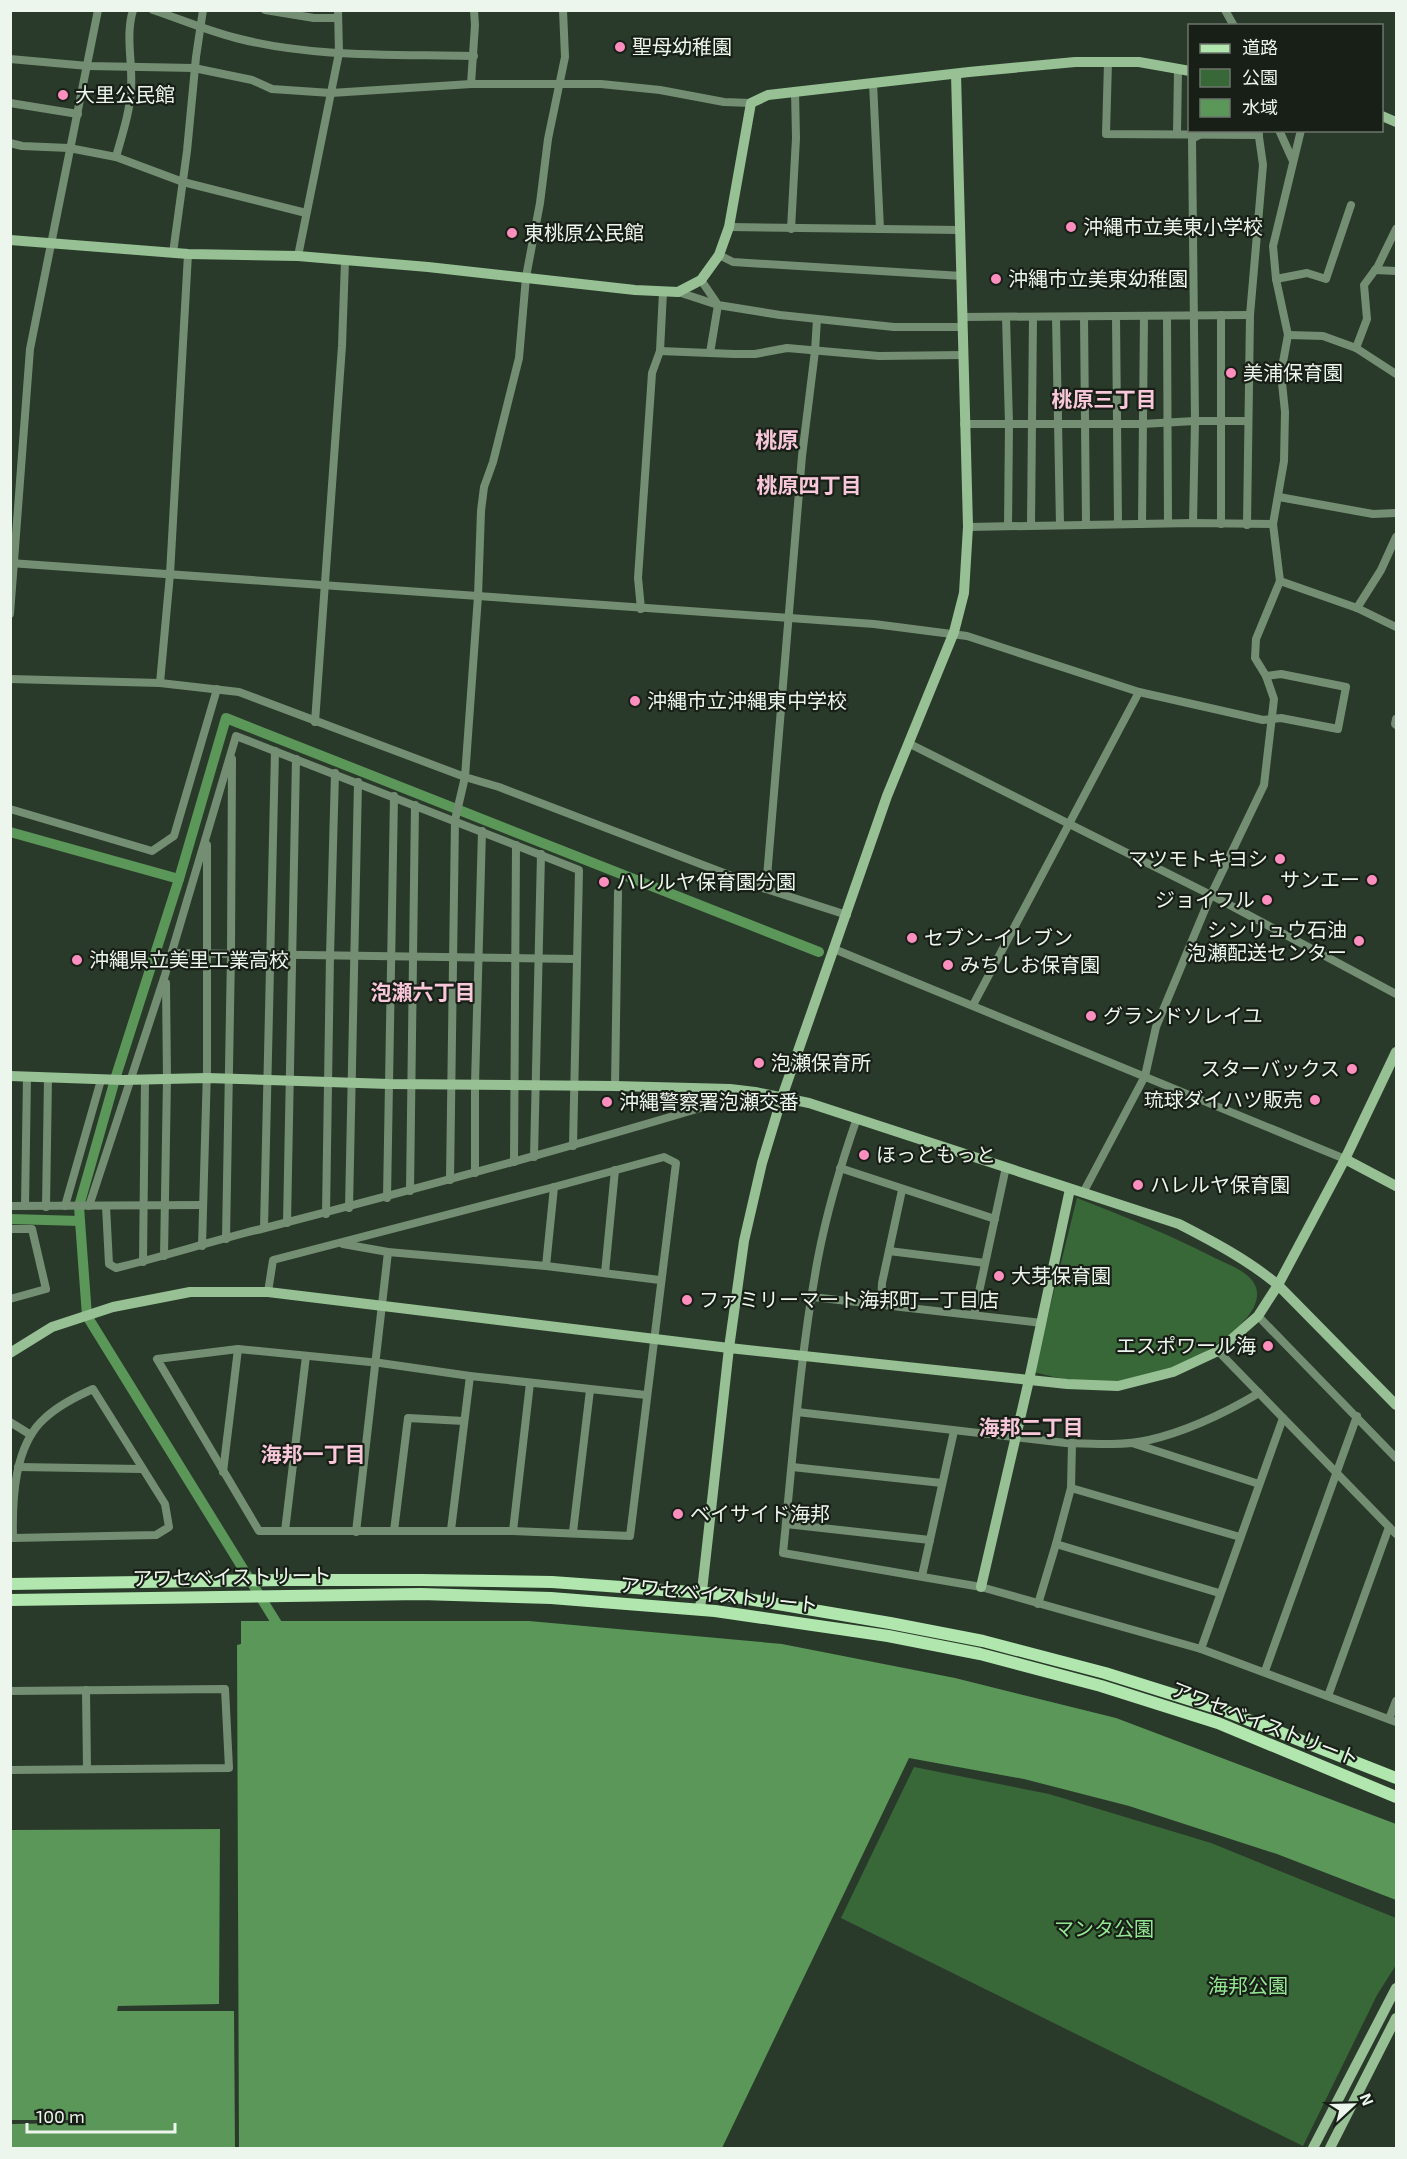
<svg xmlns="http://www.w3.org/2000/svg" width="1407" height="2159" viewBox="0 0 1407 2159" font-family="'Exo 2','Noto Sans JP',sans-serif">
<rect width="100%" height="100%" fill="#2a3a2a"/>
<g fill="#396838">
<path d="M1077,1198C1123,1216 1168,1234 1211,1256C1224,1263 1241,1268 1251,1279C1280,1312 1197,1359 1173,1368C1161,1373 1128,1382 1116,1383C1090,1384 1059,1379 1034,1372Z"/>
<path d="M914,1767L1049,1794L1211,1843L1396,1918V1965L1377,1995L1303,2146L841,1918Z"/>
</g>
<g fill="#5a9758">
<path d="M241,1621H529L782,1644L955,1678L1116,1718L1396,1824V1900L1277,1854L1129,1806L1024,1779L909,1758L722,2148H239L237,1645L241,1644Z"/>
<path d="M220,1829L219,2004L118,2006L117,2011H234L235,2148H11V2124L76,2123L77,2120H11V1830Z"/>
</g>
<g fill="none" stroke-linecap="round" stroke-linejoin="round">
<g stroke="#5a9758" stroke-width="10">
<path d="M10,832L179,879"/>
<path d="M10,1219L80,1221"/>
<path d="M279,1627L87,1316L80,1221L79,1206L116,1076L179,879L226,718L819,952"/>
</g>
<g stroke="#748e73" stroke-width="8">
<path d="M153,10C180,19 208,31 236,38C313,58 395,54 474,56"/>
<path d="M265,10L314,18H338"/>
<path d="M1225,10L1234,26"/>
<path d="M10,59L88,66L194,68L252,80L272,89L331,93L471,84H601L660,90L724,102L751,103"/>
<path d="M1108,62L1106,134L1259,135"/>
<path d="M873,83L880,229"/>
<path d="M471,84L475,25L474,10"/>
<path d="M10,103L78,114"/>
<path d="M1279,130L1293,161"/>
<path d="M1177,134L1178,69"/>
<path d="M10,143L22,146L69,148L116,157L183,182L306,213"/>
<path d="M116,157C122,135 130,112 131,89C133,62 125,37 133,10"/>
<path d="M729,227L960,230"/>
<path d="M791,229L796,138L795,91"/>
<path d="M173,253L187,151L196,57L203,10"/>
<path d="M719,255L733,262L962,276"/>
<path d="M298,256L339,53L338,10"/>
<path d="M1375,270L1396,271"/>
<path d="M1276,279L1307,273L1326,279L1351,205"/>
<path d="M701,280L718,305L780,315L894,327H963"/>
<path d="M678,292L718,305L710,353"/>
<path d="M1221,315V524"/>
<path d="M1116,316L1118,524"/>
<path d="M1167,316L1168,523"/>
<path d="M963,317L1250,315"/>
<path d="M1006,317L1009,424L1008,526"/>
<path d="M1056,317L1060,525"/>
<path d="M1084,317L1086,524"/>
<path d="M1288,335L1323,336L1356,348L1396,374"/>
<path d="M1356,348L1367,319L1364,285L1378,266L1396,229"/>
<path d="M660,351L734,354H755L787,348L879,356L964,355"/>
<path d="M964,424H1142L1195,421H1248"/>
<path d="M1279,497L1373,514L1396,513"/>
<path d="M1193,523L1195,421L1192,139L1201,134L1202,130"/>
<path d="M1142,524L1144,316"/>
<path d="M1031,525L1033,317"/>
<path d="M1247,525L1250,315L1263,165L1258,130"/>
<path d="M968,527L1193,523L1273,524"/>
<path d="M10,563L874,624L967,636L1139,692L1263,720L1281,718L1338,729L1346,687L1281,674L1266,676"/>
<path d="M1280,581L1357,608L1396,627"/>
<path d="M1357,608L1381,570L1396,537"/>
<path d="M641,609L638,578L652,373L660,351L663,292"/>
<path d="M10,614L30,349L98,10"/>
<path d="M10,679L160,683L239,692L465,777L499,787L766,889L847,915"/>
<path d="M160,683L170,574L188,254"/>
<path d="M1396,719L1395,724L1396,725"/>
<path d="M315,722L342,346L345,261"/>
<path d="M908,743L1211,895L1396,994"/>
<path d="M10,809L152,851L174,836L217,689"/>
<path d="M766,889L802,456L815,351L817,319"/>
<path d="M834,949L1345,1159"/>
<path d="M172,953L576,959"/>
<path d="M973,1005L1139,692"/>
<path d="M615,1086L618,892"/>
<path d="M857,1118C841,1164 827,1211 818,1258C800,1355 793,1455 783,1553L981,1587L1201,1649L1396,1722"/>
<path d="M534,1157L541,854"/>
<path d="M514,1162L516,845"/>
<path d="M840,1168L995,1219"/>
<path d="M475,1173V1084L482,831"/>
<path d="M450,1180L455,820L465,777L478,596L481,511L484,487L493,462L519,358L526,277L540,203L548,139L565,57L563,10"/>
<path d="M410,1191L415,805"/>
<path d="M1083,1193L1145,1076L1156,1027L1211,895L1264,785L1274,699L1266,676L1255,658L1256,639L1280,581L1273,524L1284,461L1285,412L1281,373L1288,335L1276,279L1273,246L1301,130"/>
<path d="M387,1198L394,796"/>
<path d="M10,1206L203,1205"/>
<path d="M25,1206L27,1076"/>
<path d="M65,1206L101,1080"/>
<path d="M89,1206L165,975L236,736L579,870L573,1146"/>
<path d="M106,1206L109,1264L116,1268C166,1256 215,1240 265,1228C413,1190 560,1150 707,1106L716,1089"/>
<path d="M46,1207L48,1078"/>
<path d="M349,1208L358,782"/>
<path d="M326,1214L330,955L335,773"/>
<path d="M287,1223L296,759"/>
<path d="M264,1228L275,751"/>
<path d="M10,1229H32L46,1289L10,1299"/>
<path d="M226,1239L231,954L232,759"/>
<path d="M343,1244L388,1252L546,1266L660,1280"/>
<path d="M202,1246L207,1069V845"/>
<path d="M889,1251L985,1263"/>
<path d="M164,1256L167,1079L166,983"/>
<path d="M143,1262L145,1079"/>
<path d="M546,1266L554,1187"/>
<path d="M605,1273L615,1170"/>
<path d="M268,1292L273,1260L554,1187L664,1157L676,1163L630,1536L513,1531H259L157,1359L238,1349L380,1363L470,1376L646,1395"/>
<path d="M812,1297L1042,1323"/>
<path d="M881,1305L882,1283L902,1190"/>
<path d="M974,1315L1006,1167"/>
<path d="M1258,1316L1396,1458"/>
<path d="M1218,1351L1396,1534"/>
<path d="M93,1389L165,1504L169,1527L156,1535L13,1538C12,1500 14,1445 45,1418C59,1405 75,1397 93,1389Z"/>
<path d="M797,1412L1066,1443C1093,1444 1123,1446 1149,1440C1188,1431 1225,1413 1259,1393"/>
<path d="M10,1422L31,1435"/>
<path d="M1132,1443L1259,1484"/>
<path d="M18,1467L142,1469"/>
<path d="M792,1467L942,1483"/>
<path d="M223,1472L238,1349"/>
<path d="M1071,1488L1240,1537"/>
<path d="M786,1524L930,1540"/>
<path d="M451,1530L470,1376"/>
<path d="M285,1531L306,1356"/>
<path d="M394,1531L408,1418L464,1421"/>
<path d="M513,1531L530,1383"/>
<path d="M356,1532L388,1252"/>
<path d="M573,1532L590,1390"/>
<path d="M1056,1544L1219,1593"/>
<path d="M922,1576L954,1431"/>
<path d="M1038,1604L1056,1544L1071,1488L1072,1443"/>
<path d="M1201,1649L1283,1418"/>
<path d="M1265,1671L1357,1416"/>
<path d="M86,1690L87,1769"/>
<path d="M10,1691L225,1689L229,1768L10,1770"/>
<path d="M1328,1696L1389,1527"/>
<path d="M1389,1719L1396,1701"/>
</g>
<g stroke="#97c095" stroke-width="10">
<path d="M1382,116L1396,122"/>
<path d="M10,240L188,254L298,256L428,267L635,290L678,292L701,280L719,255L729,227L751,103L768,95L969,72L1075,62H1139L1190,71"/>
<path d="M10,1076L123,1080L207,1078L389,1084L615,1086L730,1089L755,1092L809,1103L1179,1224C1214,1242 1248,1260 1278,1285L1396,1405"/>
<path d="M1345,1159L1396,1186"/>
<path d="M10,1353L52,1327L113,1307L190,1292H268L729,1348L1067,1384L1118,1386L1173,1372L1218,1351L1258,1316L1278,1285L1345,1159L1396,1052"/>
<path d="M981,1587L1029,1380L1070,1189"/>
<path d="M700,1609L729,1348L744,1241L762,1163L782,1097L887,796L954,632L964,593L968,527L956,74"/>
<path d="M1313,2148L1396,1988"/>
<path d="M1330,2148L1396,2018"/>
</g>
<g stroke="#b1e7af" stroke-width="12">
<path d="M10,1584L280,1580H421L552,1582L718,1594L890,1623L983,1641L1105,1673L1223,1710L1396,1778"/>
<path d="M10,1600L421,1594L551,1598L715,1611L888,1636L980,1654L1101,1686L1218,1723L1396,1797"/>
</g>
</g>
<g fill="#fd8ebe" stroke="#181f17" stroke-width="2">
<circle cx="620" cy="47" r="6"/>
<circle cx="63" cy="95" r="6"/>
<circle cx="1071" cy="227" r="6"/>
<circle cx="512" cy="233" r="6"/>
<circle cx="996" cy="279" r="6"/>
<circle cx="1231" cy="373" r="6"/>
<circle cx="635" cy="701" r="6"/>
<circle cx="1280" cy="859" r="6"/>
<circle cx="1372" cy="880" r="6"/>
<circle cx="604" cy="882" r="6"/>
<circle cx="1267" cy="900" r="6"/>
<circle cx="912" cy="938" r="6"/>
<circle cx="1359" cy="941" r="6"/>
<circle cx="77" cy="960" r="6"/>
<circle cx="948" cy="965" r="6"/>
<circle cx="1091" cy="1016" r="6"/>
<circle cx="759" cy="1063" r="6"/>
<circle cx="1352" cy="1069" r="6"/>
<circle cx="1315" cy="1100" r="6"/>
<circle cx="607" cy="1102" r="6"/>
<circle cx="864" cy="1155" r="6"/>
<circle cx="1138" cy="1185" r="6"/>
<circle cx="999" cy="1276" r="6"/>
<circle cx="687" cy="1300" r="6"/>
<circle cx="1268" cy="1346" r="6"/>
<circle cx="678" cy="1514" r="6"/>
</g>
<g text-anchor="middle" stroke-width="4.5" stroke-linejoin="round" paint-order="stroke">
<g font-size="20" fill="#edf6ec" stroke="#181f17" text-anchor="start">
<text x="632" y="54">聖母幼稚園</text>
<text x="75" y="102">大里公民館</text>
<text x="1083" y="234">沖縄市立美東小学校</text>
<text x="524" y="240">東桃原公民館</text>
<text x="1008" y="286">沖縄市立美東幼稚園</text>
<text x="1243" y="380">美浦保育園</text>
<text x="647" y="708">沖縄市立沖縄東中学校</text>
<text x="1268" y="866" text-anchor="end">マツモトキヨシ</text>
<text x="1360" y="887" text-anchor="end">サンエー</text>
<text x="616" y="889">ハレルヤ保育園分園</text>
<text x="1255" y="907" text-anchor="end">ジョイフル</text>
<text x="1347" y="937" text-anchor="end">シンリュウ石油<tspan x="1347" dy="23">泡瀬配送センター</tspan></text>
<text x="924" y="945">セブン-イレブン</text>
<text x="89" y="967">沖縄県立美里工業高校</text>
<text x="960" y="972">みちしお保育園</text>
<text x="1103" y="1023">グランドソレイユ</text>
<text x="771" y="1070">泡瀬保育所</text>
<text x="1340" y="1076" text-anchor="end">スターバックス</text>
<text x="1303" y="1107" text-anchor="end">琉球ダイハツ販売</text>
<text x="619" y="1109">沖縄警察署泡瀬交番</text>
<text x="876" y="1162">ほっともっと</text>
<text x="1150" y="1192">ハレルヤ保育園</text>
<text x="1011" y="1283">大芽保育園</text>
<text x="699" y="1307">ファミリーマート海邦町一丁目店</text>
<text x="1256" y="1353" text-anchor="end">エスポワール海</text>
<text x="690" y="1521">ベイサイド海邦</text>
</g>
<g font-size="20" fill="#edf6ec" stroke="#181f17">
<text transform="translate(232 1577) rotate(-1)" y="7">アワセベイストリート</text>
<text transform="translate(719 1595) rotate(6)" y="7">アワセベイストリート</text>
<text transform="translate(1265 1724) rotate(21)" y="7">アワセベイストリート</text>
</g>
<g font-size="20" fill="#94e792" stroke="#181f17">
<text x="1104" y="1936">マンタ公園</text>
<text x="1248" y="1993">海邦公園</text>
</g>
<g font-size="21" font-weight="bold" fill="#f8c7da" stroke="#181f17">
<text x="1104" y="407">桃原三丁目</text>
<text x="809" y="493">桃原四丁目</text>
<text x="423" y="1000">泡瀬六丁目</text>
<text x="1031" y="1435">海邦二丁目</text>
<text x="313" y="1462">海邦一丁目</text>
</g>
<g font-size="22" font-weight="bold" fill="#f8c7da" stroke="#181f17">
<text x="777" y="448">桃原</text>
</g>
</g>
<rect width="1407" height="2159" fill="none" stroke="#edf6ec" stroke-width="24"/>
<rect x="1188" y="24" width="195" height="108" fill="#181f17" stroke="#6d756c" stroke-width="1.5"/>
<rect x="1200" y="44" width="30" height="9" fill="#b1e7af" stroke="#6d756c" stroke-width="1.5"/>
<text x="1242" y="54" font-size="18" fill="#edf6ec">道路</text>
<rect x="1200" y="69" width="30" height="18" fill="#396838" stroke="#6d756c" stroke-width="1.5"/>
<text x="1242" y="84" font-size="18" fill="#edf6ec">公園</text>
<rect x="1200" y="99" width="30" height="18" fill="#5a9758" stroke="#6d756c" stroke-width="1.5"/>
<text x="1242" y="114" font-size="18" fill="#edf6ec">水域</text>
<g transform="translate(1353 2105) rotate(68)" stroke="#181f17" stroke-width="4.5" paint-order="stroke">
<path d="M0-4.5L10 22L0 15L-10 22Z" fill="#edf6ec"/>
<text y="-9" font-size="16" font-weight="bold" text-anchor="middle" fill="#edf6ec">N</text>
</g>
<path d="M27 2123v9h148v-9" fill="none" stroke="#edf6ec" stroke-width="3"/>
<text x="36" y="2123" font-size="18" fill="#edf6ec" stroke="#181f17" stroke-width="4.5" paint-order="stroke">100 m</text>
</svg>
